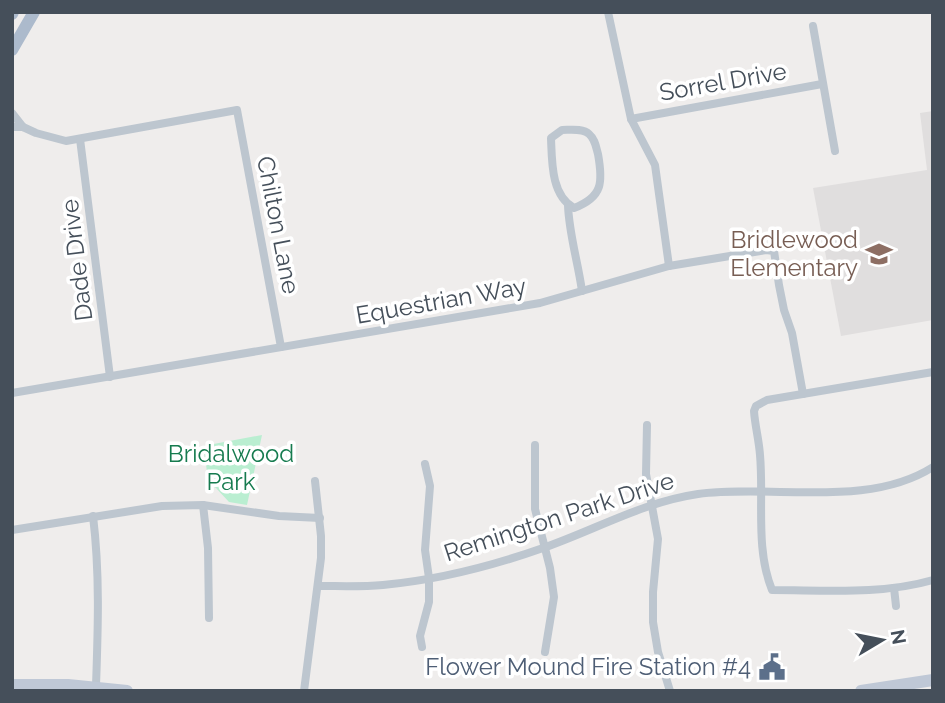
<svg xmlns="http://www.w3.org/2000/svg" width="945" height="703" viewBox="0 0 945 703" font-family="Raleway,sans-serif">
<rect width="100%" height="100%" fill="#efedec"/>
<path fill="#e0dede" d="M933,111V320L841,336L813,188L927,170L920,113Z"/>
<path fill="#baeed1" d="M262,435L247,505L229,502L216,488L209,484L203,446Z"/>
<g fill="none" stroke-linecap="round" stroke-linejoin="round">
<g stroke="#bdc6cf" stroke-width="8">
<path d="M608,12L631,119L655,165L669,266"/>
<path d="M813,26L835,151"/>
<path d="M12,113L23,127"/>
<path d="M631,119L822,84"/>
<path d="M12,127H23L36,133L66,141L237,110L281,347"/>
<path d="M562,130C570,130 583,128 589,134C595,139 596,147 598,154C603,182 603,197 574,208C551,195 552,162 551,138Z"/>
<path d="M80,139L110,377"/>
<path d="M568,205C569,234 578,262 582,291"/>
<path d="M933,372L767,400L756,406L754,411C755,426 759,440 760,455C764,499 755,548 772,590C825,590 881,595 933,580"/>
<path d="M12,393L540,303L669,266L766,250L774,251L779,285L784,310L792,333L803,394"/>
<path d="M647,425L646,474L658,539L653,592V622L658,652L670,691"/>
<path d="M535,445V509L550,568L554,597L545,652"/>
<path d="M203,505L208,548L209,618"/>
<path d="M93,516C100,573 98,629 96,686"/>
<path d="M12,530L162,506L203,505L279,516L320,518"/>
<path d="M319,586C340,586 361,587 383,585C437,580 492,566 543,548C595,530 643,502 698,494C774,484 867,509 933,467"/>
<path d="M894,588L896,606"/>
<path d="M422,647L420,636L429,602V578L425,550L430,486L425,464"/>
<path d="M304,691L321,558V536L315,481"/>
</g>
<g stroke="#bfc8d6" stroke-width="12">
<path d="M12,685H68L127,691"/>
<path d="M861,691L933,680"/>
</g>
<g stroke="#acbacc" stroke-width="12">
<path d="M12,14L13,12"/>
<path d="M12,50L34,12"/>
</g>
</g>
<defs>
<symbol id="school-bare" viewBox="-9 -9 18 18"><path d="M0-5L7-2L0 1L-7-2ZM-4 1L0 2.5L4 1V4Q0 6-4 4Z" fill="#8d6e63" stroke="#fff" stroke-width="2.5" paint-order="stroke"/></symbol>
<symbol id="civic-bare" viewBox="-9 -9 18 18"><path d="M-.6-6.5H3V-4.5H.6V-3L4-1V1h2V6H-6V1h2V-1L-.6-3ZM-1.2 2.5V6h2.4V2.5Z" fill="#5c6f8a" stroke="#fff" stroke-width="2.5" paint-order="stroke"/></symbol>
</defs>
<g fill-rule="evenodd">
<use href="#school-bare" x="860" y="235" width="38" height="38"/>
<use href="#civic-bare" x="753" y="648" width="38" height="38"/>
</g>
<g text-anchor="middle" stroke-width="7" stroke-linejoin="round" paint-order="stroke">
<g font-size="24" fill="#454f5a" stroke="#fff">
<text transform="translate(723 82) rotate(-10)" y="8">Sorrel Drive</text>
<text transform="translate(278 225) rotate(79)" y="8">Chilton Lane</text>
<text transform="translate(77 260) rotate(-97)" y="8">Dade Drive</text>
<text transform="translate(441 301) rotate(-10)" y="8">Equestrian Way</text>
<text transform="translate(559 517) rotate(-18)" y="8">Remington Park Drive</text>
</g>
<g font-size="24" fill="#785e54" stroke="#fff" text-anchor="end">
<text x="858" y="248">Bridlewood<tspan x="858" dy="28">Elementary</tspan></text>
</g>
<g font-size="24" fill="#167b4f" stroke="#fff">
<text x="231" y="462">Bridalwood<tspan x="231" dy="28">Park</tspan></text>
</g>
<g font-size="24" fill="#4e5e75" stroke="#fff" text-anchor="end">
<text x="751" y="675">Flower Mound Fire Station #4</text>
</g>
</g>
<rect width="945" height="703" fill="none" stroke="#454f5a" stroke-width="28"/>
<g transform="translate(882 640) rotate(80)" stroke="#ffffff" stroke-width="5" paint-order="stroke">
<path d="M0-5L12 26L0 18L-12 26Z" fill="#454f5a"/>
<text y="-10" font-size="19" font-weight="bold" text-anchor="middle" fill="#454f5a">N</text>
</g>
</svg>
